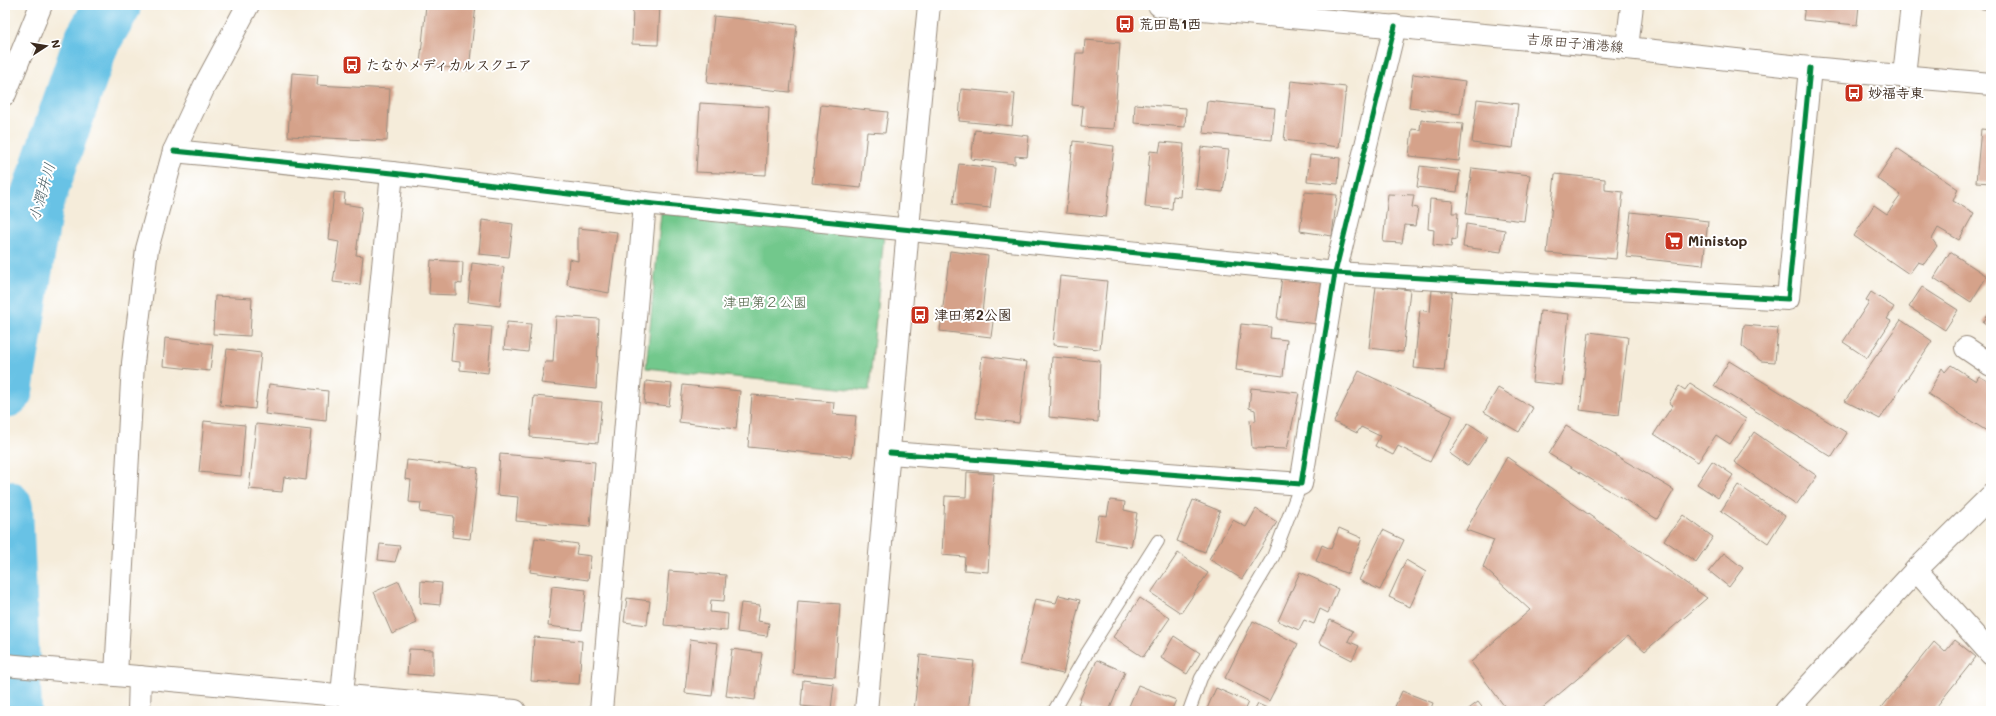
<svg xmlns="http://www.w3.org/2000/svg" width="1996" height="716" viewBox="0 0 1996 716" font-family="Mali,'Klee One',sans-serif">
<rect width="100%" height="100%" fill="#fff"/>
<filter id="ink" filterUnits="userSpaceOnUse"><feTurbulence type="fractalNoise" baseFrequency=".025" numOctaves="2"/><feDisplacementMap in="SourceGraphic" scale="8" xChannelSelector="R" yChannelSelector="G"/><feConvolveMatrix kernelMatrix="1 2 1 2 8 2 1 2 1" color-interpolation-filters="sRGB"/></filter>
<filter id="wash" filterUnits="userSpaceOnUse"><feTurbulence type="fractalNoise" baseFrequency=".012" numOctaves="4" result="noise"/><feDisplacementMap in="SourceGraphic" scale="16" xChannelSelector="R" yChannelSelector="G"/><feGaussianBlur stdDeviation="0.9" result="paint"/><feColorMatrix in="noise" values="0 0 0 0 0 0 0 0 0 0 0 0 0 0 0 0 0 1.4 0 .05"/><feComposite in="paint" operator="in"/></filter>
<g filter="url(#wash)">
<rect width="100%" height="100%" fill="#f5ecda"/>
<path fill="#72c88c" stroke="#567955" d="M661,213L884,235L869,391L646,368Z"/>
<g fill="none" stroke-linecap="round" stroke-linejoin="round">
<g stroke="#67c2e5" stroke-width="56">
<path d="M5,390L35,206L91,43L113,5"/>
<path d="M5,508L14,711"/>
</g>
</g>
<g id="blocks">
<g fill="#d5a28a">
<path d="M5,5H11L5,21Z"/>
<path d="M426,5H476L469,70L420,64Z"/>
<path d="M633,5H660L658,45L632,44Z"/>
<path d="M1805,5H1859L1857,25L1803,20Z"/>
<path d="M1967,5H1991V10L1967,7Z"/>
<path d="M714,16L797,25L790,92L707,83Z"/>
<path d="M1085,40L1120,43L1114,129L1081,127L1083,106L1072,105L1076,53H1084Z"/>
<path d="M292,73L318,75L317,85L390,89L387,141L288,136Z"/>
<path d="M1413,74L1465,81L1460,114L1409,108Z"/>
<path d="M1291,81L1346,87L1339,147L1284,140Z"/>
<path d="M961,89L1015,94L1012,126L959,121Z"/>
<path d="M1477,99L1518,104L1513,148L1472,143Z"/>
<path d="M1207,101L1275,108L1272,140L1203,133Z"/>
<path d="M700,103L769,107L766,175L696,172Z"/>
<path d="M1135,104L1186,108L1185,127L1134,123Z"/>
<path d="M821,105L888,112L885,133L867,132L861,188L812,183Z"/>
<path d="M1421,120L1463,124L1459,161L1409,156L1412,129L1420,130Z"/>
<path d="M1981,129L1991,130V183L1976,182Z"/>
<path d="M975,130L1029,136L1027,157L1015,156V164L971,159Z"/>
<path d="M1073,141L1114,146L1106,217L1066,213Z"/>
<path d="M1161,142L1184,144L1180,197L1173,196L1172,209L1145,207L1150,151L1159,152Z"/>
<path d="M1201,147L1229,150L1223,192L1196,189Z"/>
<path d="M1897,148L1958,189L1953,201L1974,213L1959,240L1938,228L1932,239L1937,246L1924,264L1918,262L1909,274L1854,236L1874,205L1887,214L1901,195L1877,178Z"/>
<path d="M1310,155L1340,158L1338,184L1307,181Z"/>
<path d="M959,164L995,168L990,208L953,204Z"/>
<path d="M1420,166L1460,171L1457,192L1417,187Z"/>
<path d="M1472,168L1530,175L1524,221L1466,214Z"/>
<path d="M1555,174L1605,179V190L1623,192L1616,259L1547,253Z"/>
<path d="M334,192L345,193L344,204L362,207L356,255L363,256L360,285L333,282L339,242L329,240Z"/>
<path d="M1305,192L1337,195L1332,236L1300,231Z"/>
<path d="M1388,194L1414,195L1412,207L1418,208L1415,226L1405,225L1402,243L1383,242Z"/>
<path d="M1430,199L1453,201L1452,213H1458L1456,240L1452,239L1451,247L1433,245L1434,230L1428,229Z"/>
<path d="M1631,212L1708,221L1703,265L1626,257Z"/>
<path d="M482,220L513,224L509,257L479,254Z"/>
<path d="M1466,224L1505,230L1501,252L1463,247Z"/>
<path d="M578,228L617,232L609,293L567,285L569,259L578,261Z"/>
<path d="M950,251L988,256L982,313L994,314L991,337L940,331Z"/>
<path d="M1950,252L1987,276L1971,302L1934,278Z"/>
<path d="M431,260L463,262L462,284L456,283V295L429,294Z"/>
<path d="M472,263L504,267L500,306L468,302Z"/>
<path d="M1060,276L1107,281L1100,349L1053,345Z"/>
<path d="M1282,276L1322,281L1317,324L1277,319Z"/>
<path d="M1376,286L1410,290L1403,352L1369,348Z"/>
<path d="M1922,287L1958,310L1945,330L1909,307Z"/>
<path d="M1432,290L1452,292L1444,371L1414,368L1420,310L1430,312Z"/>
<path d="M1871,292L1894,307L1887,319L1891,321L1867,358L1843,342L1869,302L1866,300Z"/>
<path d="M215,296L252,298L250,336L213,334Z"/>
<path d="M1991,310V328L1983,323Z"/>
<path d="M1540,311L1569,314L1562,385L1532,382Z"/>
<path d="M556,316L599,319L596,389L541,383L545,362H553Z"/>
<path d="M1901,320L1932,341L1880,419L1845,401Z"/>
<path d="M507,322L531,324L528,352L504,349Z"/>
<path d="M454,324L492,327L488,373L460,370V362L451,361Z"/>
<path d="M1241,324L1271,327L1270,338L1287,340L1283,376L1236,370Z"/>
<path d="M1744,325L1778,328L1775,362L1761,361L1742,346Z"/>
<path d="M1589,332L1628,337L1619,415L1580,410Z"/>
<path d="M165,338L213,344L210,371L163,366Z"/>
<path d="M227,349L261,353L255,409L220,405Z"/>
<path d="M982,356L1027,362L1019,423L976,418Z"/>
<path d="M1052,357L1100,361L1098,422L1049,417Z"/>
<path d="M1729,361L1847,433L1832,457L1714,386Z"/>
<path d="M1951,365L1976,381L1979,376L1991,383L1990,433L1928,394L1942,368L1945,372Z"/>
<path d="M1359,371L1453,416L1430,462L1398,446L1393,455L1375,446L1380,436L1361,427L1357,433L1334,422Z"/>
<path d="M646,381L672,384L669,406L644,403Z"/>
<path d="M1690,383L1746,419L1730,444L1716,435L1698,462L1654,434L1673,405L1669,403L1679,386L1685,390Z"/>
<path d="M269,384L328,391L326,421L265,414Z"/>
<path d="M683,385L740,391L736,429L679,422Z"/>
<path d="M1251,388L1299,393L1287,449L1252,448L1250,420L1256,421L1255,410L1249,408Z"/>
<path d="M1498,388L1533,408L1519,432L1484,412Z"/>
<path d="M752,395L834,402L833,414L856,416L852,457L748,447Z"/>
<path d="M534,396L602,402L598,443L530,437Z"/>
<path d="M204,421L245,425L241,476L199,472Z"/>
<path d="M1468,423L1488,436L1468,466L1449,453Z"/>
<path d="M256,424L311,430L306,480L284,477L282,492L249,489Z"/>
<path d="M1566,426L1674,490L1657,519L1549,454Z"/>
<path d="M1754,432L1817,476L1796,505L1734,462Z"/>
<path d="M500,454L595,462L590,527L516,521L518,497L497,495Z"/>
<path d="M1507,457L1707,598L1645,651L1628,636L1539,711H1508L1471,662L1530,610L1483,567L1494,540L1466,530Z"/>
<path d="M407,460L478,468L470,539L452,537L454,516L420,512L421,503L409,502L411,480L405,479Z"/>
<path d="M1712,461L1733,475L1718,498L1697,484Z"/>
<path d="M967,472L994,474L988,572L964,570L965,557L942,555L945,496L966,497Z"/>
<path d="M1738,485L1785,516L1768,543L1721,511Z"/>
<path d="M1110,500L1125,502L1124,510L1137,513L1131,547L1095,541L1099,515L1107,516Z"/>
<path d="M1193,500L1220,511L1205,552L1177,541Z"/>
<path d="M1256,509L1277,522L1242,579L1209,559L1233,520L1246,527Z"/>
<path d="M1683,515L1713,537L1696,562L1664,540Z"/>
<path d="M1339,528L1362,538L1348,574L1316,561L1322,545L1331,549Z"/>
<path d="M1383,530L1404,540L1380,590L1359,580Z"/>
<path d="M535,538L578,544L576,554L591,556L588,580L530,572Z"/>
<path d="M380,544L400,546L395,562L378,560Z"/>
<path d="M1178,553L1208,573L1181,613L1151,593Z"/>
<path d="M1724,553L1743,568L1729,587L1709,571Z"/>
<path d="M1406,560L1426,572L1410,607L1389,597Z"/>
<path d="M669,571L726,575L724,601L711,600L710,612L728,614L727,631L664,625Z"/>
<path d="M1300,572L1338,589L1328,613L1320,609L1314,624L1304,620L1299,630L1278,621Z"/>
<path d="M399,581L417,623L392,634L374,592Z"/>
<path d="M421,581L442,583L440,605L420,603Z"/>
<path d="M552,586L586,590L582,630L548,626Z"/>
<path d="M1059,595L1080,600L1063,674L1020,664L1035,599L1056,603Z"/>
<path d="M627,598L650,601L647,625L624,622Z"/>
<path d="M1140,598L1170,618L1143,657L1113,637Z"/>
<path d="M798,601L840,604L835,677L793,674Z"/>
<path d="M741,603L760,605L758,621L769,623L767,636L737,632Z"/>
<path d="M1991,609V618L1986,615Z"/>
<path d="M1330,620L1353,631L1348,641L1359,646L1352,660L1319,643Z"/>
<path d="M1253,621L1298,644L1269,701L1225,678Z"/>
<path d="M1174,636L1200,653L1187,674L1161,658Z"/>
<path d="M534,637L582,641L579,684L531,681Z"/>
<path d="M690,639L718,643L712,696L685,693Z"/>
<path d="M1955,640L1976,657L1933,711H1879L1934,642L1945,652Z"/>
<path d="M409,649L433,650V676L407,674Z"/>
<path d="M732,649L762,653L755,700L726,696Z"/>
<path d="M920,655L974,661L968,711H914Z"/>
<path d="M1097,660L1125,672L1109,711H1094L1078,704Z"/>
<path d="M803,680L834,684L831,709L801,706Z"/>
<path d="M1138,685L1176,700L1171,711H1127Z"/>
<path d="M1216,688L1248,702L1244,711H1206Z"/>
<path d="M1402,691L1433,703L1430,711H1393Z"/>
<path d="M1478,702L1485,711H1466Z"/>
<path d="M1258,704L1274,711H1254Z"/>
</g>
</g>
</g>
<g filter="url(#ink)">
<use href="#blocks" fill-opacity="0" stroke="#988b7c" stroke-width="1"/>
<g fill="none" stroke-linecap="round" stroke-linejoin="round">
<defs>
<g id="service">
<path d="M1054,711L1087,653L1158,541"/>
<path d="M1189,711L1201,678L1273,557L1301,484"/>
</g>
<g id="minor">
<path d="M1904,75L1912,5"/>
<path d="M174,151L392,173L645,203L1335,273L1788,299L1810,68"/>
<path d="M1966,348L1991,365"/>
<path d="M890,453L1301,484L1335,273L1395,26"/>
<path d="M1916,570L1991,654"/>
<path d="M116,675L133,363L147,249L174,151L204,87L248,5"/>
<path d="M342,695L392,173"/>
<path d="M601,711L645,203"/>
<path d="M1786,711L1916,570L1991,496"/>
</g>
<g id="tertiary">
<path d="M1627,48L1632,5"/>
<path d="M5,94L41,5"/>
<path d="M5,665L515,711"/>
<path d="M139,711L140,677"/>
<path d="M866,711C888,476 905,240 929,5"/>
</g>
<path id="secondary" d="M1159,5L1627,48L1810,68L1991,84"/>
</defs>
<use href="#service" stroke="#988b7c" stroke-width="14"/>
<use href="#minor" stroke="#988b7c" stroke-width="24"/>
<use href="#tertiary" stroke="#988b7c" stroke-width="24"/>
<use href="#secondary" stroke="#988b7c" stroke-width="24"/>
<use href="#service" stroke="#fff" stroke-width="12"/>
<use href="#minor" stroke="#fff" stroke-width="22"/>
<use href="#tertiary" stroke="#fff" stroke-width="22"/>
<use href="#secondary" stroke="#fff" stroke-width="22"/>
<defs>
<g id="cycleway">
<path d="M174,151L392,173L645,203L1335,273L1788,299L1810,68"/>
<path d="M890,453L1301,484L1335,273L1395,26"/>
</g>
</defs>
<use href="#cycleway" stroke="#fff" stroke-width="8"/>
<use href="#cycleway" stroke="#00873e" stroke-width="5"/>
</g>
</g>
<defs>
<symbol id="bus-square" viewBox="-11 -11 22 22"><rect x="-9" y="-9" width="18" height="18" rx="4" fill="#c8321e" stroke="#fff"/><path d="M-5-6H5V4H4V6H2V4H-2V6H-4V4H-5ZM-3.5-4V0h7V-4ZM-3.5 1.2v1.5H-2V1.2ZM2 1.2v1.5H3.5V1.2Z" fill="#fff"/></symbol>
<symbol id="supermarket-square" viewBox="-11 -11 22 22"><rect x="-9" y="-9" width="18" height="18" rx="4" fill="#c8321e" stroke="#fff"/><path d="M-6-5.5h2.5l.6 2H6L4.5 2H-2.5L-4.4-4H-6ZM-1.5 3.2a1.3 1.3 0 1 0 .1 0ZM3 3.2a1.3 1.3 0 1 0 .1 0Z" fill="#fff"/></symbol>
</defs>
<g fill-rule="evenodd">
<use href="#bus-square" x="1114" y="13" width="22" height="22"/>
<use href="#bus-square" x="341" y="54" width="22" height="22"/>
<use href="#bus-square" x="1843" y="82" width="22" height="22"/>
<use href="#supermarket-square" x="1663" y="230" width="22" height="22"/>
<use href="#bus-square" x="909" y="304" width="22" height="22"/>
</g>
<g text-anchor="middle" stroke-width="4" stroke-linejoin="round" paint-order="stroke">
<g font-size="14" font-weight="bold" fill="#3b2a1e" stroke="#fff" text-anchor="start">
<text x="1139" y="29">荒田島1西</text>
<text x="366" y="70">たなかメディカルスクエア</text>
<text x="1868" y="98">妙福寺東</text>
<text x="1688" y="246">Ministop</text>
<text x="934" y="320">津田第2公園</text>
</g>
<g font-size="14" fill="#3b2a1e" stroke="#fff">
<text transform="translate(1575 43) rotate(5)" y="5">吉原田子浦港線</text>
</g>
<g font-size="14" fill="#4e6144" stroke="#fff">
<text x="765" y="307">津田第２公園</text>
</g>
<g font-size="15" font-style="italic" fill="#4a5f64" stroke="#fff">
<text transform="translate(42 192) rotate(-74)" y="5">小潤井川</text>
</g>
</g>
<rect width="1996" height="716" fill="none" stroke="#fff" stroke-width="20"/>
<g transform="translate(46 46) rotate(78)" stroke="#ffffff" stroke-width="3" paint-order="stroke">
<path d="M0-3L7 15L0 10L-7 15Z" fill="#3b2a1e"/>
<text y="-6" font-size="11" font-weight="bold" text-anchor="middle" fill="#3b2a1e">N</text>
</g>
</svg>
